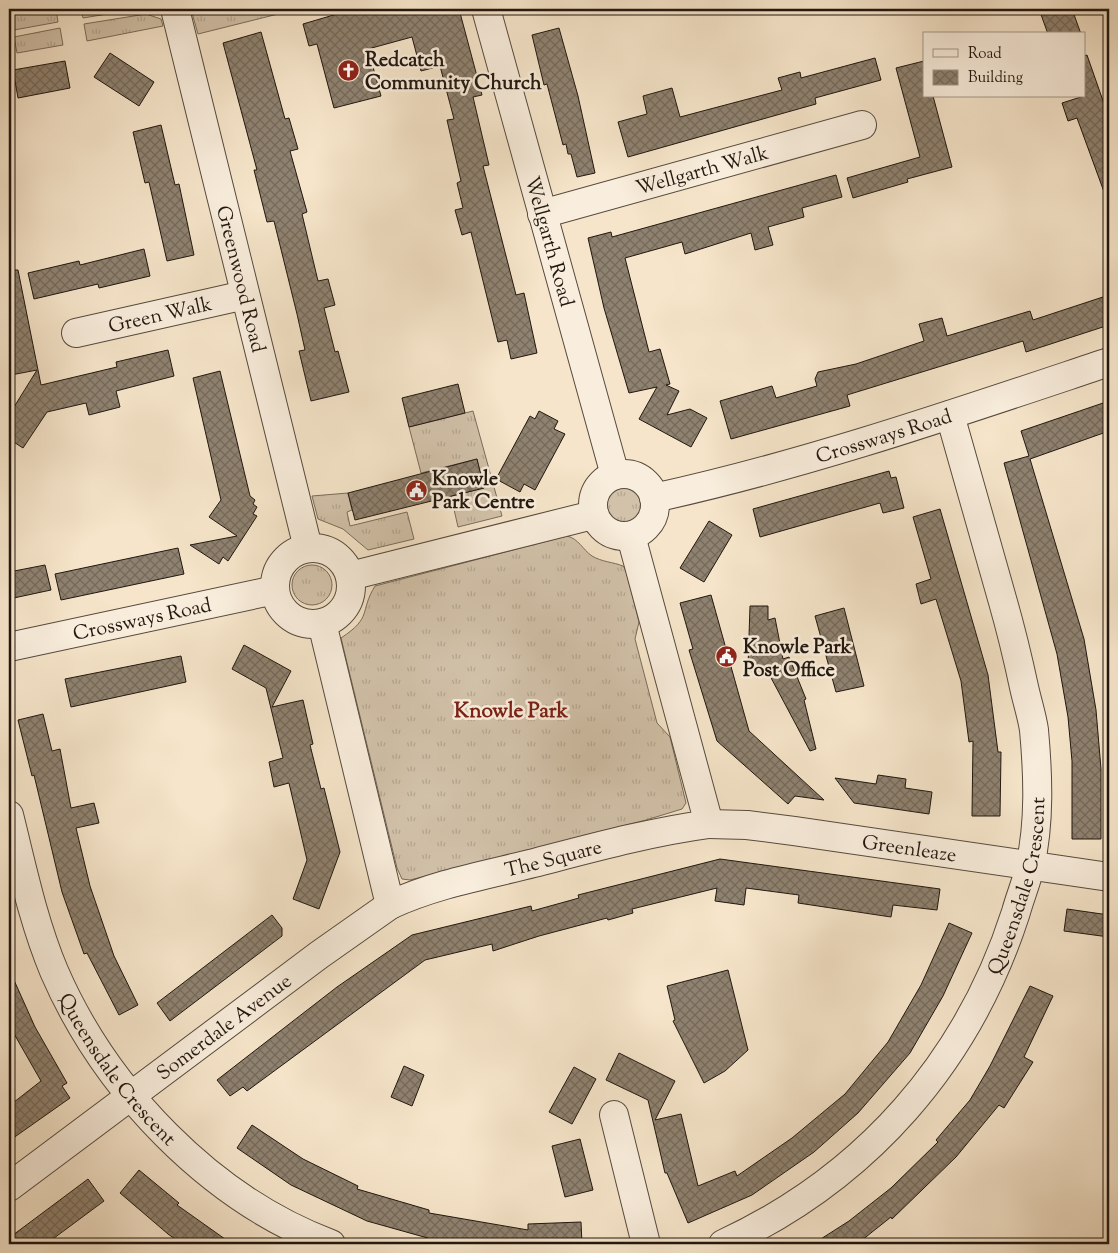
<svg xmlns="http://www.w3.org/2000/svg" width="1118" height="1253" viewBox="0 0 1118 1253" font-family="'Sorts Mill Goudy',serif">
<defs>
<pattern id="grass-tufts" width="24" height="20" patternUnits="userSpaceOnUse" patternTransform="scale(1.25)"><rect width="24" height="20" fill="#d2c2aa"/><path d="M3 7l-1-3M5 7V3M7 7l1-3M15 17l-1-3M17 17v-4M19 17l1-3" fill="none" stroke="#b4a691"/></pattern>
<pattern id="building-cross-hatch" width="8" height="8" patternUnits="userSpaceOnUse" patternTransform="scale(1.25)"><rect width="8" height="8" fill="#8f8270"/><path d="M0 0l8 8M0 8l8-8" fill="none" stroke="#74695a"/></pattern>
</defs>
<rect width="100%" height="100%" fill="#f6e5ca"/>
<filter id="stains"><feTurbulence type="fractalNoise" baseFrequency=".004" numOctaves="4"/><feColorMatrix values="0 0 0 0 .2 0 0 0 0 .09 0 0 0 0 .02 0 0 0 .5 -.17"/></filter>
<radialGradient id="worn" r=".72"><stop offset=".6" stop-color="#630" stop-opacity="0"/><stop offset="1" stop-color="#630" stop-opacity=".3"/></radialGradient>
<g fill="url(#grass-tufts)" stroke="#796c5c">
<path d="M37,9H56L58,22L14,30L11,13Z"/>
<path d="M81,9H138L83,18Z"/>
<path d="M193,9H298L198,34L192,13Z"/>
<path d="M146,14L161,19L163,26L87,41L84,24Z"/>
<path d="M60,28L63,45L17,53L14,37Z"/>
<path d="M473,411L502,516L458,527L451,496L484,488L477,459L421,473L409,427Z"/>
<circle cx="624" cy="504" r="21"/>
<path d="M348,493L352,510L347,512L350,526L407,512L414,539L368,550L343,529L318,519L312,496Z"/>
<path d="M567,536C579,539 582,549 592,556C602,562 613,562 623,566L626,570L639,622L635,639L657,723L670,737L686,803L682,809L646,820L410,880L402,879L397,868L341,638C373,617 359,612 375,586Z"/>
<circle cx="312" cy="585" r="20"/>
</g>
<g fill="url(#building-cross-hatch)" stroke="#20170f">
<path d="M354,9H459L482,95L473,97L489,165L483,166L516,295L524,293L537,353L511,359L507,340L498,342L471,232L462,235L455,210L463,208L457,183L461,181L447,120L454,119L440,66L421,71L412,37L368,49L381,96L334,108L317,44L309,46L303,24Z"/>
<path d="M1039,9H1072L1081,34H1048Z"/>
<path d="M559,28L578,96L595,173L577,177L571,154H568L566,144L563,145L547,84L544,85L532,35Z"/>
<path d="M261,32L285,119L289,118L298,149L290,151L307,212L302,214L318,281L328,279L335,305L324,308L335,352L338,351L349,392L311,401L299,351L305,350L297,314L274,221L267,222L254,170H257L223,43Z"/>
<path d="M110,53L154,82L139,106L94,77Z"/>
<path d="M1087,55L1109,118V200H1107L1077,118L1068,121L1062,103L1084,96V56Z"/>
<path d="M875,58L881,80L815,98L816,104L628,157L618,122L647,114L643,96L672,88L680,117L782,90L778,78L800,72L801,78Z"/>
<path d="M65,61L70,88L18,98L13,70Z"/>
<path d="M924,61V96H933L952,167L907,179L908,182L853,198L847,178L920,157L896,68Z"/>
<path d="M161,125L175,185L179,184L194,255L167,261L149,182L145,183L133,132Z"/>
<path d="M836,175L842,197L802,208L804,217L768,227L773,245L755,250L751,233L685,254L682,242L625,258L649,352L660,349L670,384L666,385L679,391L667,415L690,409L707,418L691,447L639,419L657,387L629,393L604,308L588,238L611,232L612,237Z"/>
<path d="M144,249L150,276L99,288L98,284L34,299L28,273L79,261L80,265Z"/>
<path d="M9,270H18L41,385L117,367L116,362L168,350L174,376L116,391L120,407L89,415L86,403L47,412L23,448L9,439V415L37,370L11,375L9,365Z"/>
<path d="M1109,295V325L1026,352L1023,341L847,395L850,406L731,439L720,401L772,386L776,398L817,386L815,379L818,372L856,364L924,341L919,324L942,318L947,336L1030,311L1033,320Z"/>
<path d="M220,371L250,496L255,500L253,504L257,507L253,514L257,516L228,561L223,557L219,564L190,545L237,536L209,517L221,500L193,378Z"/>
<path d="M458,384L465,413L409,427L402,398Z"/>
<path d="M1109,401V431L1030,459L1084,639L1096,710L1101,769V839H1072V761L1068,717L1057,654L1004,463L1029,456L1021,431Z"/>
<path d="M539,411L558,421L554,429L565,434L535,490L524,484L520,492L496,479L530,416L535,419Z"/>
<path d="M477,459L484,488L355,520L348,493Z"/>
<path d="M889,471L891,478L896,477L904,508L883,513L880,503L760,537L753,509Z"/>
<path d="M940,509L988,675L998,752H1001L1000,816H972L973,741L969,742L961,681L936,599L921,604L916,584L931,579L913,517Z"/>
<path d="M709,521L732,535L704,582L680,568Z"/>
<path d="M178,548L184,574L61,600L55,574Z"/>
<path d="M45,565L51,590L9,599V572Z"/>
<path d="M711,595L749,731L824,800L795,796L788,804L717,741L689,650L693,649L680,603Z"/>
<path d="M750,606H768V620L775,618L783,659L789,657L806,699L804,700L816,749L810,751L769,674L757,678L748,666Z"/>
<path d="M844,608L864,686L836,692L815,616Z"/>
<path d="M244,645L291,671L272,707L303,700L313,744L310,745L321,789L324,788L340,852L319,909L293,899L307,860L289,783L274,787L269,762L283,758L266,688L232,669Z"/>
<path d="M181,656L186,682L71,707L65,679Z"/>
<path d="M43,714L52,751L60,749L71,808L94,803L99,823L76,828L90,886L114,956L138,1005L119,1015L87,953L84,954L62,892L34,775L32,776L18,720Z"/>
<path d="M878,775L906,779L905,788L932,792L929,814L854,803L835,778L876,784Z"/>
<path d="M720,859L940,889L937,910L893,905L891,917L798,903L799,895L746,888L744,905L715,901L717,888L632,909L633,913L608,920L607,918L539,936L493,951L492,944L425,960L247,1091L243,1087L230,1096L217,1080L337,987L412,935L531,906L532,911L579,898L578,895Z"/>
<path d="M1067,909L1109,915V937L1064,931Z"/>
<path d="M272,915L282,928V936L170,1021L157,1003Z"/>
<path d="M949,923L972,933L943,996L910,1053L858,1113L814,1152L752,1195L688,1223L667,1173H665L648,1100L606,1080L619,1053L675,1081L655,1120L681,1114L698,1186L735,1171L737,1176L792,1138L845,1094L888,1042L921,985Z"/>
<path d="M9,969L35,1027L67,1083L62,1086L70,1098L9,1141V1106L41,1081L9,1025Z"/>
<path d="M728,970L748,1050L725,1071L704,1083L673,1021L675,1020L667,986Z"/>
<path d="M1030,986L1053,996L1024,1057L1033,1062L1004,1108L999,1105L956,1157L892,1219L891,1217L857,1244H813L849,1221L891,1188L938,1142L936,1140L970,1100L990,1066Z"/>
<path d="M404,1066L424,1075L412,1106L391,1097Z"/>
<path d="M574,1067L596,1079L572,1124L549,1112Z"/>
<path d="M252,1125L303,1159L358,1186L357,1189L429,1210V1213L528,1230V1224L581,1222L582,1244H449L367,1221L291,1185L237,1148Z"/>
<path d="M580,1139L593,1190L565,1197L552,1146Z"/>
<path d="M139,1170L179,1203L177,1205L232,1244H182L168,1234L120,1193Z"/>
<path d="M88,1179L104,1201L46,1244H9V1238Z"/>
</g>
<g fill="none" stroke-linecap="round" stroke-linejoin="round">
<defs>
<g id="minor">
<path id="s1" d="M175,9L308,548"/>
<path id="s2" d="M486,9L615,475"/>
<path id="s3" d="M542,214L862,125"/>
<path id="s4" d="M76,333L245,295"/>
<circle cx="624" cy="505" r="31"/>
<path id="s5" d="M654,498C809,464 959,412 1109,362"/>
<circle cx="313" cy="586" r="38"/>
<path d="M350,576L593,515"/>
<path id="s6" d="M322,623L390,905C435,884 486,875 534,863C592,848 650,832 709,824L631,536"/>
<path id="s7" d="M9,647L275,590"/>
<path id="s8" d="M9,815C22,867 33,921 54,971C105,1089 210,1199 331,1244"/>
<path id="s9" d="M709,824L747,825L794,831L1109,877"/>
<path d="M614,1115L646,1244"/>
<path id="s10" d="M9,1187L319,955L390,905"/>
<path id="s11" d="M723,1244C866,1178 968,1062 1016,912C1020,897 1027,881 1030,866C1040,822 1038,774 1034,730C1032,716 1027,701 1024,687C1018,659 1011,630 1003,602C985,540 968,477 950,415"/>
</g>
</defs>
<use href="#minor" stroke="#564a3e" stroke-width="30"/>
<use href="#minor" stroke="#f9eedd" stroke-width="28"/>
</g>
<defs>
<symbol id="church-disc" viewBox="-11 -11 22 22"><circle r="9.5" fill="#8f2418" stroke="#f9eedd"/><path d="M-1.2-6h2.4v3.5h3.3v2.4h-3.3V6h-2.4V-.1h-3.3v-2.4h3.3Z" fill="#fff"/></symbol>
<symbol id="civic-disc" viewBox="-11 -11 22 22"><circle r="9.5" fill="#8f2418" stroke="#f9eedd"/><path d="M-.6-6.5H3V-4.5H.6V-3L4-1V1h2V6H-6V1h2V-1L-.6-3ZM-1.2 2.5V6h2.4V2.5Z" fill="#fff"/></symbol>
</defs>
<g fill-rule="evenodd">
<use href="#church-disc" x="336" y="58" width="25" height="25"/>
<use href="#civic-disc" x="404" y="478" width="25" height="25"/>
<use href="#civic-disc" x="714" y="644" width="25" height="25"/>
</g>
<g text-anchor="middle" stroke-width="5" stroke-linejoin="round" paint-order="stroke">
<g font-size="20" font-weight="bold" fill="#20170f" stroke="#f9eedd" text-anchor="start">
<text x="365" y="66">Redcatch<tspan x="365" dy="23">Community Church</tspan></text>
<text x="432" y="485">Knowle<tspan x="432" dy="23">Park Centre</tspan></text>
<text x="743" y="653">Knowle Park<tspan x="743" dy="23">Post Office</tspan></text>
</g>
<g font-size="20" fill="#20170f" stroke="#f9eedd">
<text dy="7" stroke="none"><textPath href="#s3" startOffset="166">Wellgarth Walk</textPath></text>
<text dy="7" stroke="none"><textPath href="#s2" startOffset="241">Wellgarth Road</textPath></text>
<text dy="7" stroke="none"><textPath href="#s1" startOffset="278">Greenwood Road</textPath></text>
<text dy="7" stroke="none"><textPath href="#s4" startOffset="86">Green Walk</textPath></text>
<text dy="7" stroke="none"><textPath href="#s5" startOffset="238">Crossways Road</textPath></text>
<text dy="7" stroke="none"><textPath href="#s7" startOffset="136">Crossways Road</textPath></text>
<text dy="7" stroke="none"><textPath href="#s9" startOffset="202">Greenleaze</textPath></text>
<text dy="7" stroke="none"><textPath href="#s6" startOffset="460">The Square</textPath></text>
<text dy="7" stroke="none"><textPath href="#s11" startOffset="482">Queensdale Crescent</textPath></text>
<text dy="7" stroke="none"><textPath href="#s10" startOffset="268">Somerdale Avenue</textPath></text>
<text dy="7" stroke="none"><textPath href="#s8" startOffset="280">Queensdale Crescent</textPath></text>
</g>
<g font-size="21" font-weight="bold" fill="#7a1f14" stroke="#f9eedd">
<text x="511" y="717">Knowle Park</text>
</g>
</g>
<rect width="1118" height="1253" fill="none" stroke="#f6e5ca" stroke-width="30"/>
<rect x="10" y="10" width="1098" height="1233" fill="none" stroke="#20170f" stroke-width="2.5"/>
<rect x="15" y="15" width="1088" height="1223" fill="none" stroke="#20170f"/>
<rect x="923" y="32" width="162" height="65" fill="#f9eedd" stroke="#a2988b"/>
<rect x="933" y="49" width="25" height="8" fill="#f9eedd" stroke="#a2988b"/>
<text x="968" y="58" font-size="15" fill="#20170f">Road</text>
<rect x="933" y="70" width="25" height="15" fill="url(#building-cross-hatch)" stroke="#a2988b"/>
<text x="968" y="82" font-size="15" fill="#20170f">Building</text>
<rect width="100%" height="100%" filter="url(#stains)"/>
<rect width="100%" height="100%" fill="url(#worn)"/>
</svg>
